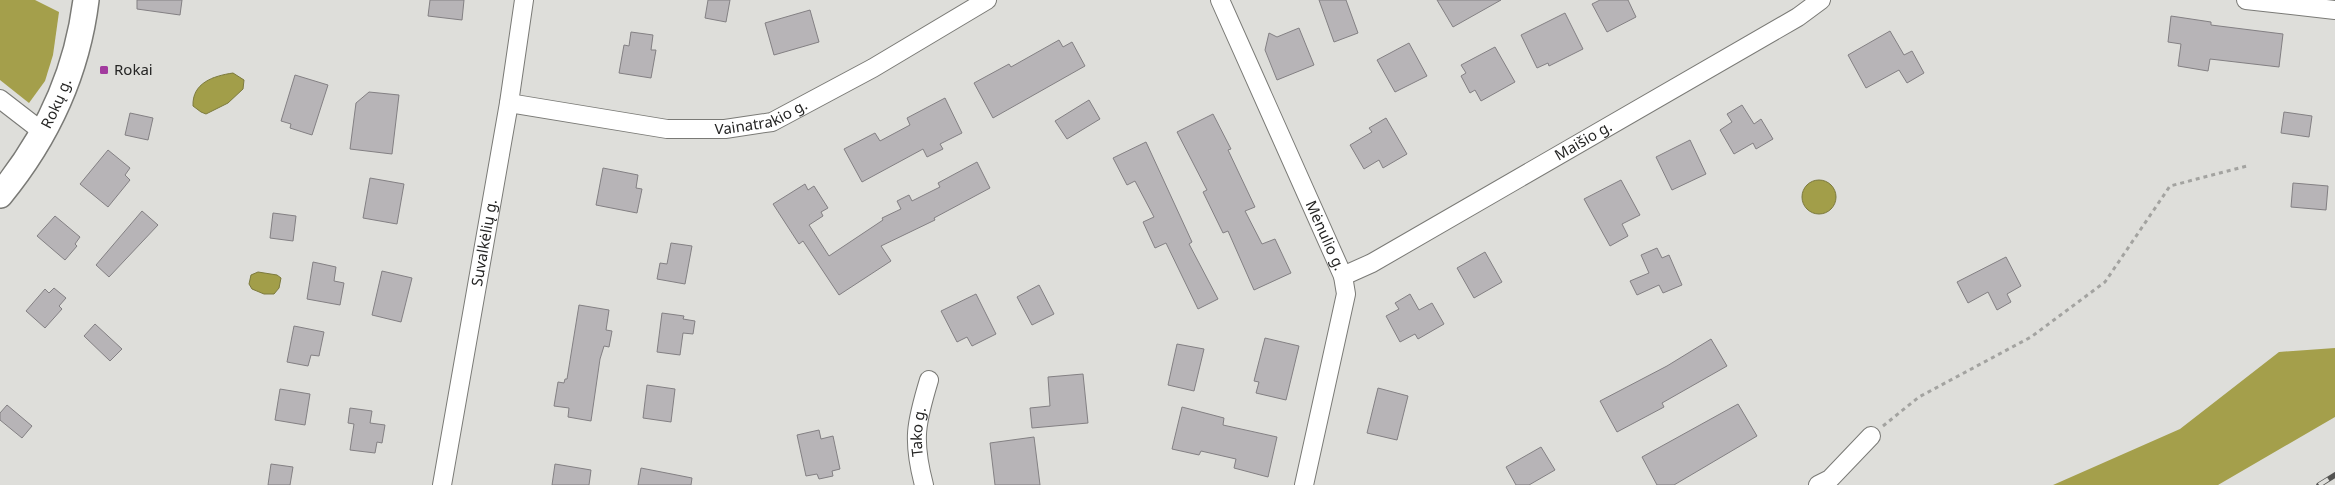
<svg xmlns="http://www.w3.org/2000/svg" width="2335" height="485" viewBox="0 0 2335 485" font-family="'Noto Sans',sans-serif">
<rect width="100%" height="100%" fill="#dededa"/>
<g fill="#a49f4b">
<path d="M0,0H35L59,12L53,55L45,81L29,103L0,80Z"/>
<path d="M2335,348V417L2218,485H2053L2180,429L2279,352Z"/>
</g>
<g fill="#a29e49" stroke="#7c7a3e">
<path d="M233,73L244,80L243,89L228,103L206,114L201,112L193,106C192,83 213,76 233,73Z"/>
<circle cx="1819" cy="197" r="17"/>
<path d="M258,272L277,275L281,278L279,288L274,294H264L252,289L249,284L251,275Z"/>
</g>
<g fill="#b7b4b7" stroke="#838083">
<path d="M137,0H182L180,15L137,9Z"/>
<path d="M430,0H464L462,20L428,16Z"/>
<path d="M708,0H730L726,22L705,18Z"/>
<path d="M1319,0H1346L1358,33L1334,42Z"/>
<path d="M1437,0H1501L1453,27Z"/>
<path d="M1600,0H1628L1636,17L1607,32L1592,4Z"/>
<path d="M810,10L819,42L774,55L765,23Z"/>
<path d="M1565,13L1583,49L1549,66L1548,63L1537,68L1521,35Z"/>
<path d="M2171,16L2211,22V25L2283,34L2279,67L2210,59L2208,71L2178,66L2181,44L2168,42Z"/>
<path d="M1299,28L1314,65L1277,80L1265,50L1269,33L1277,37Z"/>
<path d="M1890,31L1904,55L1912,51L1924,73L1907,83L1899,70L1866,88L1848,55Z"/>
<path d="M631,32L653,35L651,50H656L651,78L619,73L624,45L629,46Z"/>
<path d="M1059,40L1063,47L1072,42L1085,66L993,118L974,83L1009,64L1011,67Z"/>
<path d="M1409,43L1427,76L1395,92L1377,60Z"/>
<path d="M1495,47L1515,82L1481,101L1475,90L1470,93L1461,76L1466,73L1461,65Z"/>
<path d="M295,75L328,85L312,135L290,128L291,124L281,121Z"/>
<path d="M369,92L399,95L392,154L350,149L356,103Z"/>
<path d="M945,98L962,133L940,144L943,149L927,157L923,149L862,182L844,149L875,133L880,141L910,125L907,118Z"/>
<path d="M1089,100L1100,119L1067,139L1055,121Z"/>
<path d="M1742,105L1754,124L1761,119L1773,139L1756,149L1753,143L1734,154L1720,130L1732,122L1727,114Z"/>
<path d="M2284,112L2312,116L2309,137L2281,133Z"/>
<path d="M130,113L153,118L148,140L125,135Z"/>
<path d="M1213,114L1231,149L1228,150L1255,207L1245,211L1262,244L1275,239L1291,273L1254,290L1228,231L1223,233L1203,192L1207,190L1177,132Z"/>
<path d="M1386,118L1407,154L1383,168L1379,160L1364,169L1350,145L1372,132L1369,128Z"/>
<path d="M1690,140L1706,174L1672,190L1656,157Z"/>
<path d="M1146,142L1192,242L1189,244L1218,299L1198,309L1166,243L1155,248L1143,222L1154,217L1135,181L1127,185L1113,158Z"/>
<path d="M108,150L130,168L125,175L130,180L108,207L80,184Z"/>
<path d="M977,162L990,188L934,218L935,220L881,246L891,261L839,295L803,241L799,244L773,204L805,184L808,190L814,186L828,208L821,212L823,216L809,225L829,256L883,220L882,218L901,209L897,201L909,195L912,201L940,187L938,183Z"/>
<path d="M603,168L638,175L636,188L642,189L637,213L596,205Z"/>
<path d="M370,178L404,184L397,224L363,218Z"/>
<path d="M1621,180L1640,215L1622,224L1628,236L1610,246L1584,199Z"/>
<path d="M2293,183L2328,186L2326,210L2291,207Z"/>
<path d="M142,211L158,225L109,277L96,265Z"/>
<path d="M273,213L296,216L293,241L270,238Z"/>
<path d="M55,216L80,237L75,244L77,246L65,260L37,236Z"/>
<path d="M671,243L692,246L685,284L657,279L660,263L667,264Z"/>
<path d="M1657,248L1662,258L1669,255L1682,285L1663,293L1659,285L1637,295L1630,281L1649,273L1641,255Z"/>
<path d="M1485,252L1502,282L1474,298L1457,268Z"/>
<path d="M2006,257L2021,286L2007,294L2011,302L1997,310L1988,292L1968,303L1957,282Z"/>
<path d="M313,262L336,267L334,281L344,283L340,305L307,299Z"/>
<path d="M382,271L412,278L401,322L372,315Z"/>
<path d="M1039,285L1054,314L1032,325L1017,297Z"/>
<path d="M54,288L66,298L59,306L62,309L45,328L26,311L45,289L49,293Z"/>
<path d="M976,294L996,334L972,346L967,337L957,342L941,311Z"/>
<path d="M1410,294L1419,310L1432,303L1444,324L1418,339L1415,334L1400,342L1386,316L1399,309L1395,303Z"/>
<path d="M579,305L609,310L606,330L612,331L609,347L604,346L600,359L591,421L568,417L569,408L554,406L558,382L564,383L565,379H567Z"/>
<path d="M662,313L684,316L683,319L695,321L693,334L683,333L680,355L657,352Z"/>
<path d="M95,324L122,349L110,361L84,336Z"/>
<path d="M294,326L324,332L319,356L311,355L308,366L287,362Z"/>
<path d="M1265,338L1299,346L1286,400L1256,393L1259,382L1254,381Z"/>
<path d="M1711,339L1727,366L1662,403L1664,407L1617,432L1600,401L1667,366Z"/>
<path d="M1177,344L1204,349L1194,391L1168,385Z"/>
<path d="M1083,374L1088,423L1032,428L1030,408L1050,406L1048,377Z"/>
<path d="M647,385L675,389L671,422L643,418Z"/>
<path d="M1378,388L1408,396L1397,440L1367,433Z"/>
<path d="M280,389L310,394L305,425L275,420Z"/>
<path d="M1738,404L1757,436L1674,485H1657L1642,457Z"/>
<path d="M7,405L32,426L22,438L0,420V413Z"/>
<path d="M1182,407L1224,418L1223,425L1277,437L1268,477L1234,468L1236,459L1201,451L1199,455L1172,449Z"/>
<path d="M350,408L372,411L370,423L385,425L382,443L377,442L375,453L350,450L354,424L348,423Z"/>
<path d="M819,430L821,439L833,436L840,469L832,471L833,476L819,479L817,474L806,476L797,435Z"/>
<path d="M1034,437L1040,485H995L990,443Z"/>
<path d="M1541,447L1555,470L1529,485H1516L1506,467Z"/>
<path d="M271,464L293,467L290,485H268Z"/>
<path d="M555,464L591,470L589,485H552Z"/>
<path d="M641,468L692,478L691,485H638Z"/>
</g>
<g fill="none" stroke-linecap="round" stroke-linejoin="round">
<defs>
<g id="minor">
<path id="s1" d="M1220,0L1343,276L1346,294L1304,485"/>
<path d="M2246,0L2335,10"/>
<path d="M0,99L44,133"/>
<path id="s2" d="M509,103L667,129H725L772,122L873,68L987,0"/>
<path id="s3" d="M1343,276L1372,263L1798,17L1821,0"/>
<path id="s4" d="M442,485L509,103L524,0"/>
<path id="s5" d="M924,485C912,440 916,423 929,380"/>
<path d="M1818,485L1830,479L1871,436"/>
</g>
<g id="secondary">
<path id="s6" d="M0,195C46,139 77,73 86,0"/>
</g>
</defs>
<use href="#minor" stroke="#7a7a76" stroke-width="20"/>
<use href="#secondary" stroke="#7a7a76" stroke-width="28"/>
<path stroke="#a3a3a0" stroke-width="3" stroke-dasharray="4 4" stroke-linecap="butt" d="M1883,426L1919,397L2031,337L2105,282L2170,186L2247,166"/>
<use href="#minor" stroke="#fff" stroke-width="18"/>
<use href="#secondary" stroke="#fff" stroke-width="25"/>
<defs>
<path id="rail" d="M2319,485L2335,475"/>
</defs>
<use href="#rail" stroke="#545452" stroke-width="5.5"/>
<use href="#rail" stroke="#dededa" stroke-width="4" stroke-dasharray="11" stroke-linecap="butt"/>
</g>
<rect fill="#a23b9e" stroke="#dededa" stroke-width="2" x="99" y="65" width="10" height="10" rx="2.5"/>
<g text-anchor="middle" stroke-width="5" stroke-linejoin="round" paint-order="stroke">
<g font-size="15" fill="#252524" stroke="#dededa" text-anchor="start">
<text x="114" y="75">Rokai</text>
</g>
<g font-size="15" fill="#252524" stroke="#dededa">
<text dy="5" stroke="none"><textPath href="#s6" startOffset="108">Rokų g.</textPath></text>
<text dy="5" stroke="none"><textPath href="#s2" startOffset="256">Vainatrakio g.</textPath></text>
<text dy="5" stroke="none"><textPath href="#s3" startOffset="276">Maišio g.</textPath></text>
<text dy="5" stroke="none"><textPath href="#s1" startOffset="258">Mėnulio g.</textPath></text>
<text dy="5" stroke="none"><textPath href="#s4" startOffset="246">Suvalkėlių g.</textPath></text>
<text dy="5" stroke="none"><textPath href="#s5" startOffset="54">Tako g.</textPath></text>
</g>
</g>
</svg>
